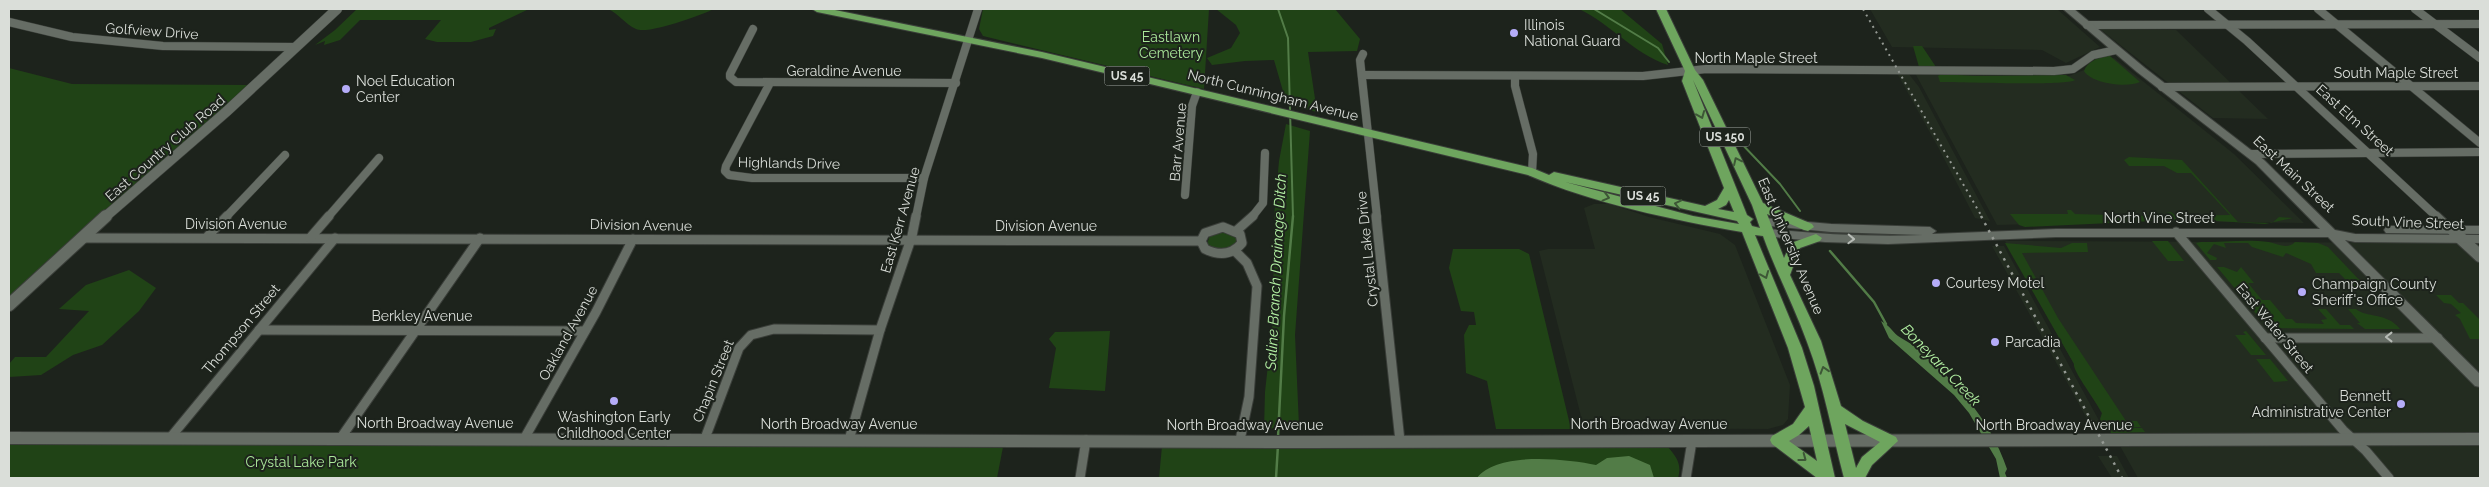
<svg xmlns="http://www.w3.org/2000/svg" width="2489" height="487" viewBox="0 0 2489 487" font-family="Raleway,sans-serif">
<rect width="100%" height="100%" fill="#1d231c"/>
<g fill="#232c20">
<path d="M1870,9H2057L2100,47L2066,63L2042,50L1892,47Z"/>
<path d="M2100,29L2176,30L2268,119L2213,118Z"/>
<path d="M2114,58L2234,154L2304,223L2144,221L1997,225L1915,73L2064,78Z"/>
<path d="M1894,72L1908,73L1919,87L1990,221L1975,218L1938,147L1898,75Z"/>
<path d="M1594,204H1610L1649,217L1720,234L1735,245L1790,385L1788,419L1783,425L1768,429L1584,428L1539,251L1548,249H1595L1584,208Z"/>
<path d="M2005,241L2480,243V478H2138Z"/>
<path d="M1992,246H2004L2102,426H2091Z"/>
<path d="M2098,456H2117L2129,478H2112Z"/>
</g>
<g fill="#204316">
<path d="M357,9H529L489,28V30L496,29L493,36L471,42H437L425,39L441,20H360L340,40L324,45L325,41L315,45L335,30Z"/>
<path d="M608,9H714C701,15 648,35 636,29C625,24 619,14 608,9Z"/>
<path d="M983,9H1209L1204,89L983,36L979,29Z"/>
<path d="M1216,9H1335L1360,39L1357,51L1308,52L1317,112L1287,105L1274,60L1245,61L1212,65L1207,58L1231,48L1240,33L1236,25Z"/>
<path d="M1579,9H1620L1662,44L1668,65C1634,54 1611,24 1579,9Z"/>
<path d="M1913,46H1922L1936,67H1919Z"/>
<path d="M2106,56H2110L2140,82C2127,88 2092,84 2084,71C2087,62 2097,58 2106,56Z"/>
<path d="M9,68L72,84L250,85L9,299Z"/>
<path d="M1941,74L1974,76L2066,75L2075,80C2068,86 1959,82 1940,82L1938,76Z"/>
<path d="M1286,124L1310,131L1295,335L1299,426L1264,429L1265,392L1273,319L1274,218L1279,161Z"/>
<path d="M2129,157L2182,160L2238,222L2272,223L2279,217L2293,218L2265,224L2186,219L2175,220L2166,213L2171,212L2176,216L2230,215L2191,173H2177L2164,166H2129L2124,160Z"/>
<path d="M2067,210H2071L2075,214L2148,216L2145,211L2153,221L2025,227L2019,225L2010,214H2068Z"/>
<path d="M1225,232L1236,238V244L1230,249H1212L1207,244L1210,235Z"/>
<path d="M2152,241H2168L2184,261H2168Z"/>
<path d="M2201,242C2223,242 2248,239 2269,242C2279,244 2287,250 2295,242L2318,243L2328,247L2365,286H2352L2339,273H2316L2311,264L2286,253L2283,257L2252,247L2248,243H2224L2226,248L2214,244L2207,253L2217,258L2216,260H2210L2196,243Z"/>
<path d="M2005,243L2061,248L2072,243H2087L2088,252L2022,253L2058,318L2126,421H2137L2141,427L2110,428H2142L2145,432L2111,433L2108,428H2104L2100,419L2102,413C2097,403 2072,370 2074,364Z"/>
<path d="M1453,249H1519L1529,254L1571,429H1496L1487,381L1466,373L1464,335L1469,325H1476L1474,312L1461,311L1449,268Z"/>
<path d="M2217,267H2224L2237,272L2241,267L2254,283H2248L2262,300H2270L2286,319H2292L2296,323L2324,324L2321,320L2327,319L2318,309H2326L2340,325H2350L2354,329L2268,328Z"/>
<path d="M129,270L156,288L139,311L102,345L73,355L41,375L9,377V364L15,357H46L89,311L59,309L86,285Z"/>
<path d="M2436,295H2451L2459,303H2463L2480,320V339H2470L2460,319L2455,315L2461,313L2451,304L2444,303Z"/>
<path d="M2348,309H2356C2366,318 2387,312 2400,329H2365L2357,323H2360Z"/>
<path d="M1110,331L1105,391L1049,388L1056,348L1049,339L1055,332Z"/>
<path d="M2246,331L2266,355H2251L2235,335H2246L2243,332Z"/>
<path d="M2256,359H2270L2288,381L2274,382Z"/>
<path d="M9,444L1003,447L997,478H9Z"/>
<path d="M1162,446L1304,449L1668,447C1677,458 1682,464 1678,478H1159Z"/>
</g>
<g fill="#527c47">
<path d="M1881,321C1891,327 1891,330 1898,336C1902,339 1907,341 1911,344C1952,377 1990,418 2007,469L2005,473L2007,478H2000L1996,459L1969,413L1954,395L1889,338Z"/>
<path d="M1629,456L1650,465L1654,478H1477C1497,451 1566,459 1596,465L1607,458Z"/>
</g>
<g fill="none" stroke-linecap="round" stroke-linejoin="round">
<g stroke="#527c47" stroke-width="2">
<path d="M1278,9L1288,38L1293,217"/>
<path d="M1594,9L1658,48L1669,62"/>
<path d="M1739,141L1780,184L1800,211"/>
</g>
<g stroke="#527c47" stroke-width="2.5">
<path d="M1830,251L1874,302L1886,324"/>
<path d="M1278,437L1284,316L1293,216"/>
<path d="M1276,478L1278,445"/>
</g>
<defs>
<g id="minor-far1">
<path d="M2208,9L2247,41L2437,217"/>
<path d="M2318,9L2480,143"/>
<path d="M2415,9L2480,58"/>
<path d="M9,22L72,37L163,46L296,47"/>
<path d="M2087,25L2480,24"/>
<path d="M753,29L730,74V77L736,82L956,83"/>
<path d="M1363,54L1360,60L1377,217"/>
<path d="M1362,75L1643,76L1706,69L2054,71L2073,69L2093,55L2116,50"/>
<path d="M1515,76V86L1533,154L1532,172"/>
<path d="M770,83L726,166L725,171L729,175L752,178H924"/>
<path d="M2162,87L2480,86"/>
<path d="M2251,154L2480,152"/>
<path d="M1185,195L1192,106L1197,92"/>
<path d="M226,217L285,155"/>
<path d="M328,217L379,158"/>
<path d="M916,217L924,178L978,9"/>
<path d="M1252,217L1263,203L1265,153"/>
</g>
<g id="minor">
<path d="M1376,216L1400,441"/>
<path d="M2436,216L2451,230"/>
<path d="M1223,227L1240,234L1242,243C1232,255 1219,256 1205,249L1201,241L1205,233Z"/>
<path d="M1236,231L1253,216"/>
<path d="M2176,232L2343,430L2366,451L2389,478"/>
<path d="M207,237L227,216"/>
<path d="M81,238L1201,241"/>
<path d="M310,238L329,216"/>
<path d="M1235,251L1247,263L1257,286L1249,397L1240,440"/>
<path d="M259,330L585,331"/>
<path d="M2265,338H2438"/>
<path d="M170,438L335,238"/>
<path d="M340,439L480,238"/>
<path d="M524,439L596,312L633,239"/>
<path d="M849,440L880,330L912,236L916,216"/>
<path d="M704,441L739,348L751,335L774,329L880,330"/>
<path d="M1080,478L1086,440"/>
<path d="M1686,478L1692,441"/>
</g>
<path id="tertiary-far1" d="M105,217L226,112L337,9"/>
<g id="tertiary">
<path d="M2455,233L2480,256"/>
<path d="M9,305L106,216"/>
<path d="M9,438L1304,442L2480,439"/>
</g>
<g id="secondary">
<path d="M2063,9H2074L2145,68L2264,160L2335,230L2355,234L2480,235V243L2355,242L2345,240L2480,374V387L2475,386L2328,237H2056L1888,244L1825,242L1764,236L1762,233L1768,229C1820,234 1871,237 1923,235L1831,232L1760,225L1758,222L1760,219L1764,218L1831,224L1930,227L1936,231L1932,234L2056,229H2320L2256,164L2137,72Z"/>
<path d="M2390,226H2480V234L2386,233L2384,230L2386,227Z"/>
</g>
<path id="primary" d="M812,9H830L1042,52L1532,168L1549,175L1554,172L1705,206L1717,200L1724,188L1682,81L1685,71L1656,9H1666L1695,70L1703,80L1763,203L1812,224L1814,227L1808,231L1804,230L1767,214L1784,258L1791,243L1816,234L1822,238L1820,241L1800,248L1790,275L1821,341L1841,406L1863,421L1896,437L1898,441L1872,465L1865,478H1844C1832,433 1824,386 1807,342C1794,306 1776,272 1763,236L1755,235L1802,348L1814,386L1835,478H1817L1772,444L1770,440L1772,436L1793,424L1805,407L1788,348L1742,232C1673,220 1592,203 1528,175L1042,58L817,12ZM1693,80L1752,205L1760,228L1752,226L1750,222L1753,219L1747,215ZM1565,182L1737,221L1739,224L1693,216ZM1729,200L1734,212L1718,209L1726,205ZM1845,424L1880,442L1862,457L1856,468ZM1809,426L1817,461L1789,441L1799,435Z"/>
</defs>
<use href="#minor-far1" stroke="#3a3e39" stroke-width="9"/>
<use href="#minor" stroke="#3a3e39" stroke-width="11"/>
<use href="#tertiary-far1" stroke="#3a3e39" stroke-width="11"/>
<use href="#tertiary" stroke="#3a3e39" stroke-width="14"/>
<use href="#secondary" stroke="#3a3e39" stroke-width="2"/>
<use href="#primary" stroke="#3a3e39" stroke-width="2"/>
<use href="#minor-far1" stroke="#666d65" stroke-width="8"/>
<use href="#minor" stroke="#666d65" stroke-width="9"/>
<use href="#tertiary-far1" stroke="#666d65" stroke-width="10"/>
<use href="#tertiary" stroke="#666d65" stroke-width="12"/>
<use href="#secondary" fill="#666d65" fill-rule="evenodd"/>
<use href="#primary" fill="#6ea55e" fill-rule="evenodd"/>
<path stroke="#959a94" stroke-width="2" stroke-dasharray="2 4.5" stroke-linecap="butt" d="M1863,9L1982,217"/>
<path stroke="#959a94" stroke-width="2.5" stroke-dasharray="2.5 5.5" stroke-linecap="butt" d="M1981,216L2122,478"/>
</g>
<defs><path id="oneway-chevron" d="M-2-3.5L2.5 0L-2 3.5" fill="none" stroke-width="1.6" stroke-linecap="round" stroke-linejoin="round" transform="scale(1.25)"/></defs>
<g stroke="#3d5736">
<use href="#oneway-chevron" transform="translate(1701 115) rotate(68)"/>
<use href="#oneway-chevron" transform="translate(1737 161) rotate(-115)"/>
<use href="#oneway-chevron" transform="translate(1606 197) rotate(15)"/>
<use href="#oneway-chevron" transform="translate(1678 204) rotate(-167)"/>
<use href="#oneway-chevron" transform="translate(1765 275) rotate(68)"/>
<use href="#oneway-chevron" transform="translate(1824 370) rotate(-107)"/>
<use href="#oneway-chevron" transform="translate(1803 458) rotate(37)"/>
</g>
<g stroke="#b7bcb6">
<use href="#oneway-chevron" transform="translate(1851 239) rotate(2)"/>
<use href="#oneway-chevron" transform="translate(2389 337) rotate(-180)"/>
</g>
<g fill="#b5acf8" stroke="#1d231c" stroke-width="2">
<circle cx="1514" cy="33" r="5"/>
<circle cx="346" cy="89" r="5"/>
<circle cx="1936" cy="283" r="5"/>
<circle cx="2302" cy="292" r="5"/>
<circle cx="1995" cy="342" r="5"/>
<circle cx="614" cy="401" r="5"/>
<circle cx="2401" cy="404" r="5"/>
</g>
<g text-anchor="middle" stroke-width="4" stroke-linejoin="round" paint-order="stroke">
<g fill="#1d231c" stroke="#a1a6a0" stroke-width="1">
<rect x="1104.5" y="66.5" width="45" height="19" rx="4"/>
<rect x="1700" y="127.5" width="50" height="19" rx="4"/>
<rect x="1620.5" y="186.5" width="45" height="19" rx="4"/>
</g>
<g font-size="12" font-weight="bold" fill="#daded9">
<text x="1127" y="80">US 45</text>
<text x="1725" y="141">US 150</text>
<text x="1643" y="200">US 45</text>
</g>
<g font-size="14" fill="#daded9" stroke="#1d231c" text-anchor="start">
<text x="1524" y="30">Illinois<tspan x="1524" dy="16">National Guard</tspan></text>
<text x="356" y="86">Noel Education<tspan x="356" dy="16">Center</tspan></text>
<text x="1946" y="288">Courtesy Motel</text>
<text x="2312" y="289">Champaign County<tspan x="2312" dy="16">Sheriff's Office</tspan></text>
<text x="2005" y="347">Parcadia</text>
<text x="2391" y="401" text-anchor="end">Bennett<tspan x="2391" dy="16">Administrative Center</tspan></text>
<text x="614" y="422" text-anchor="middle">Washington Early<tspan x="614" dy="16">Childhood Center</tspan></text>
</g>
<g font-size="14" fill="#daded9" stroke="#1d231c">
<text transform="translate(152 31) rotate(4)" y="5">Golfview Drive</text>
<text x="1756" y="63">North Maple Street</text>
<text x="844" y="76">Geraldine Avenue</text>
<text x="2396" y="78">South Maple Street</text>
<text transform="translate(1273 95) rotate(14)" y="5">North Cunningham Avenue</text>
<text transform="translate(2355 120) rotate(42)" y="5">East Elm Street</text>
<text transform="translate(1178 142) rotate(-85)" y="5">Barr Avenue</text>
<text transform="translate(165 148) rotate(-41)" y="5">East Country Club Road</text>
<text transform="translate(789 163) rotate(1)" y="5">Highlands Drive</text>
<text transform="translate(2294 174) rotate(43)" y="5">East Main Street</text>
<text x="2159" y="223">North Vine Street</text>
<text transform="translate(900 220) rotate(-74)" y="5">East Kerr Avenue</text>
<text transform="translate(2408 222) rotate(2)" y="5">South Vine Street</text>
<text x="236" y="229">Division Avenue</text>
<text transform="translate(641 225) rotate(1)" y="5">Division Avenue</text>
<text x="1046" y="231">Division Avenue</text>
<text transform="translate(1791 246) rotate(67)" y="5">East University Avenue</text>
<text transform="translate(1367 249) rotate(-96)" y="5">Crystal Lake Drive</text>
<text x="422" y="321">Berkley Avenue</text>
<text transform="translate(2275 328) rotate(50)" y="5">East Water Street</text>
<text transform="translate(241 329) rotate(-50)" y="5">Thompson Street</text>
<text transform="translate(568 333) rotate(-61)" y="5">Oakland Avenue</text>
<text transform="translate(713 381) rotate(-68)" y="5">Chapin Street</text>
<text x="435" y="428">North Broadway Avenue</text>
<text x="839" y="429">North Broadway Avenue</text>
<text x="1649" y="429">North Broadway Avenue</text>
<text x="1245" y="430">North Broadway Avenue</text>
<text x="2054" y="430">North Broadway Avenue</text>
</g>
<g font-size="14" fill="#aae89a" stroke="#1d231c">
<text x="1171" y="42">Eastlawn<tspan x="1171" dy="16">Cemetery</tspan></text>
<text x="301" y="467">Crystal Lake Park</text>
</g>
<g font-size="15" font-style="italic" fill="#b3f1a3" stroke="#1d231c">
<text transform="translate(1276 272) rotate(-87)" y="5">Saline Branch Drainage Ditch</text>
<text transform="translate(1941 365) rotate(46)" y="5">Boneyard Creek</text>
</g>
</g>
<rect width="2489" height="487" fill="none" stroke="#daded9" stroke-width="20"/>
</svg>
